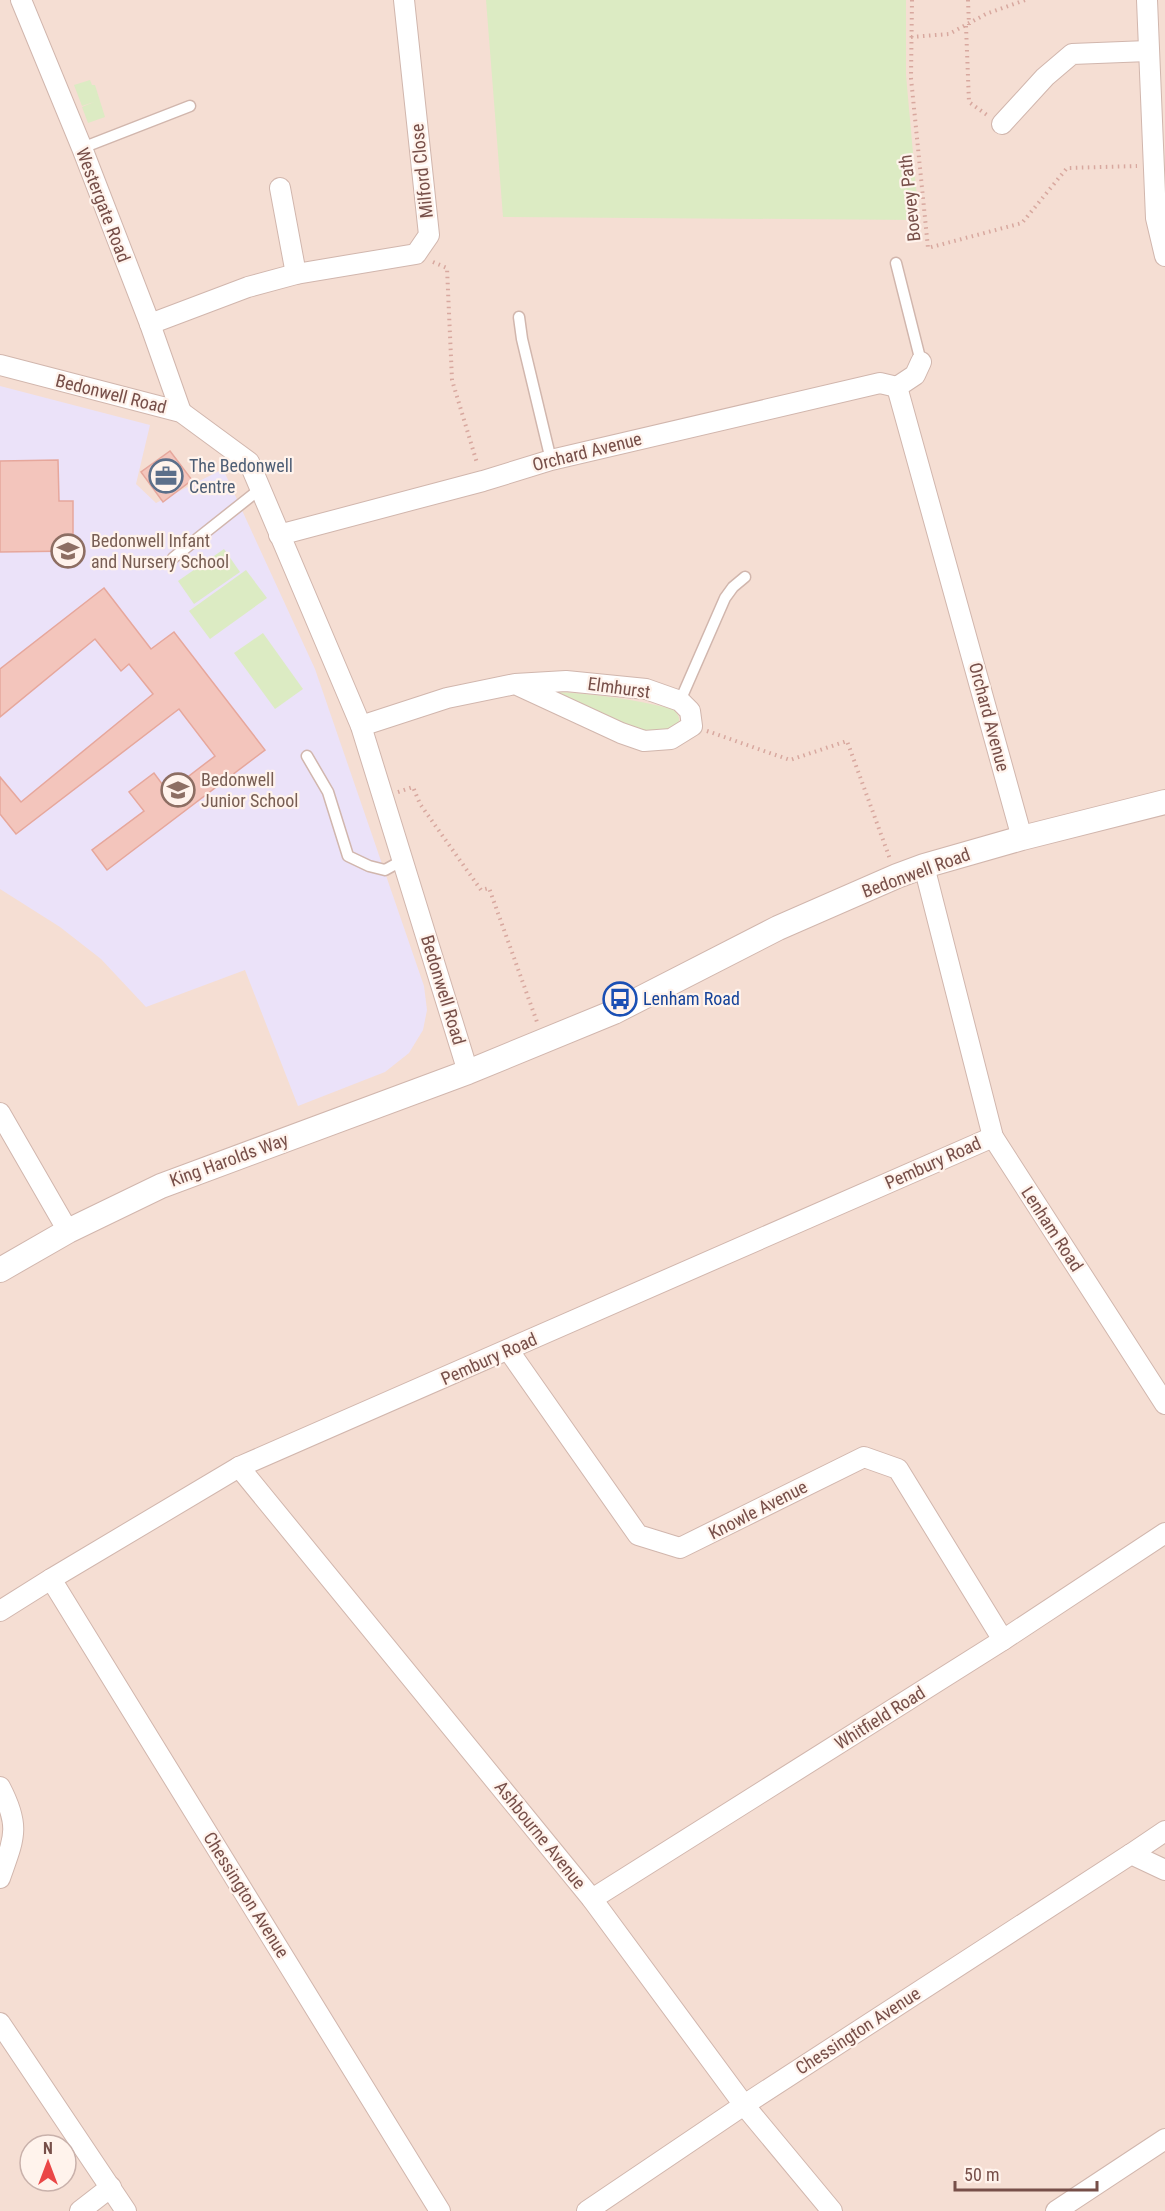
<svg xmlns="http://www.w3.org/2000/svg" width="1165" height="2211" viewBox="0 0 1165 2211" font-family="'Roboto Condensed',sans-serif">
<rect width="100%" height="100%" fill="#fdeee5"/>
<path fill="#f5ded3" fill-rule="evenodd" d="M0,0H1165V2211H0ZM30,2145H66V2181H30Z"/>
<path fill="#ebe2f9" d="M0,386L150,425L136,484L156,503L223,469L315,669L424,986L427,1010L423,1030L409,1053L385,1072L298,1106L245,970L146,1007L101,959L60,927L0,889Z"/>
<g fill="#dcebc3">
<path d="M486,0H906V75L919,220L503,217Z"/>
<path d="M90,80L92,85H95L105,117L88,123L82,107L94,102L82,106L74,85Z"/>
<path d="M224,549L240,572L194,604L178,581Z"/>
<path d="M246,570L267,598L210,639L189,611Z"/>
<path d="M263,633L303,689L275,709L234,653Z"/>
<path d="M551,692C593,693 632,699 673,709C696,731 649,735 637,731C607,721 579,705 551,692Z"/>
</g>
<g fill="#f3c5bc" stroke="#e6a79c" stroke-width="1.5">
<path d="M170,451L192,480L163,502L141,472Z"/>
<path d="M58,460L59,501H73V551L0,552V461Z"/>
<path d="M104,588L151,649L174,632L265,750L107,870L92,850L144,811L129,792L154,773L168,792L215,756L179,709L16,834L0,814V777L21,802L153,694L129,664L121,671L95,639L0,717V669Z"/>
</g>
<g fill="none" stroke-linecap="round" stroke-linejoin="round">
<defs>
<g id="service">
<path d="M82,148L190,106"/>
<path d="M896,263L921,362"/>
<path d="M519,317L522,339L551,460"/>
<path d="M173,558L260,489"/>
<path d="M680,701L725,598L733,587L745,577"/>
<path d="M307,756L328,792L348,856L369,866L385,870L403,860"/>
</g>
<g id="minor">
<path d="M21,0L82,148L150,324L181,412"/>
<path d="M1147,0L1156,218L1165,256"/>
<path d="M1002,124L1045,77L1072,54L1148,51"/>
<path d="M280,188L296,274"/>
<path d="M150,324L248,287L296,274L416,254L429,235L404,0"/>
<path d="M0,365L181,412L249,462L361,726L468,1072"/>
<path d="M897,387L1022,838"/>
<path d="M279,535L483,481L551,460L880,383L897,387L915,375L921,362"/>
<path d="M361,726L447,698L515,684L621,733L644,741L671,739L692,726L690,711L680,701L646,689L566,681L515,684"/>
<path d="M924,866L993,1137L1165,1404"/>
<path d="M0,1113L68,1231"/>
<path d="M509,1351L638,1535L680,1548L864,1457L898,1469L1003,1640"/>
<path d="M239,1467L592,1899L744,2105L832,2211"/>
<path d="M51,1579L440,2211"/>
<path d="M0,1611L51,1579L239,1467L993,1137"/>
<path d="M0,1787C21,1827 14,1838 0,1878"/>
<path d="M1131,1854L1165,1831"/>
<path d="M592,1899L1003,1640L1165,1533"/>
<path d="M0,2023L126,2211"/>
<path d="M80,2211L111,2187"/>
<path d="M587,2211L744,2105L1131,1854L1165,1870"/>
<path d="M1056,2211L1165,2139"/>
</g>
<path id="tertiary" d="M0,1270L68,1231L161,1186L468,1072L614,1012L778,928L897,876L924,866L1022,838L1165,802"/>
</defs>
<use href="#service" stroke="#d1b6ad" stroke-width="13"/>
<use href="#minor" stroke="#d1b6ad" stroke-width="22"/>
<use href="#tertiary" stroke="#d1b6ad" stroke-width="26"/>
<g stroke="#d8a89f" stroke-width="4" stroke-dasharray="1.5 4.5" stroke-linecap="butt">
<path d="M912,0L911,78L928,248L1022,223L1067,168L1137,166"/>
<path d="M968,0L969,25"/>
<path d="M966,26L969,102L987,115"/>
<path d="M911,37L949,34L986,14L1025,0"/>
<path d="M433,262L447,268L452,380L477,463"/>
<path d="M707,731L790,760L847,741L890,859"/>
<path d="M398,792L413,787L420,804L481,890L489,888L537,1022"/>
</g>
<use href="#service" stroke="#fff" stroke-width="10"/>
<use href="#minor" stroke="#fff" stroke-width="20"/>
<use href="#tertiary" stroke="#fff" stroke-width="24"/>
</g>
<defs>
<symbol id="office-ring" viewBox="-11 -11 22 22"><circle r="9.5" fill="#fff3ec" stroke="#5c6f8a" stroke-width="1.5"/><path d="M-6-3h4V-5.5h4V-3h4V5H-6ZM-1-4.5V-3h2v-1.5ZM-6 0V1H6V0Z" fill="#5c6f8a"/></symbol>
<symbol id="school-ring" viewBox="-11 -11 22 22"><circle r="9.5" fill="#fff3ec" stroke="#8d6e63" stroke-width="1.5"/><path d="M0-5L7-2L0 1L-7-2ZM-4 1L0 2.5L4 1V4Q0 6-4 4Z" fill="#8d6e63"/></symbol>
<symbol id="bus-ring" viewBox="-11 -11 22 22"><circle r="9.5" fill="#fff3ec" stroke="#1a4fb4" stroke-width="1.5"/><path d="M-5-6H5V4H4V6H2V4H-2V6H-4V4H-5ZM-3.5-4V0h7V-4ZM-3.5 1.2v1.5H-2V1.2ZM2 1.2v1.5H3.5V1.2Z" fill="#1a4fb4"/></symbol>
</defs>
<g fill-rule="evenodd">
<use href="#office-ring" x="147" y="457" width="38" height="38"/>
<use href="#school-ring" x="49" y="532" width="38" height="38"/>
<use href="#school-ring" x="159" y="771" width="38" height="38"/>
<use href="#bus-ring" x="601" y="980" width="38" height="38"/>
</g>
<g text-anchor="middle" stroke-width="4.5" stroke-linejoin="round" paint-order="stroke">
<g font-size="18" fill="#774f49" stroke="#fff3ec">
<text transform="translate(422 171) rotate(-96)" y="6">Milford Close</text>
<text transform="translate(910 198) rotate(-96)" y="6">Boevey Path</text>
<text transform="translate(103 205) rotate(69)" y="6">Westergate Road</text>
<text transform="translate(111 394) rotate(14)" y="6">Bedonwell Road</text>
<text transform="translate(587 452) rotate(-14)" y="6">Orchard Avenue</text>
<text transform="translate(619 688) rotate(8)" y="6">Elmhurst</text>
<text transform="translate(989 717) rotate(75)" y="6">Orchard Avenue</text>
<text transform="translate(916 873) rotate(-20)" y="6">Bedonwell Road</text>
<text transform="translate(443 990) rotate(73)" y="6">Bedonwell Road</text>
<text transform="translate(229 1160) rotate(-20)" y="6">King Harolds Way</text>
<text transform="translate(933 1163) rotate(-24)" y="6">Pembury Road</text>
<text transform="translate(1052 1229) rotate(57)" y="6">Lenham Road</text>
<text transform="translate(489 1359) rotate(-24)" y="6">Pembury Road</text>
<text transform="translate(758 1510) rotate(-27)" y="6">Knowle Avenue</text>
<text transform="translate(880 1718) rotate(-32)" y="6">Whitfield Road</text>
<text transform="translate(540 1835) rotate(51)" y="6">Ashbourne Avenue</text>
<text transform="translate(246 1895) rotate(58)" y="6">Chessington Avenue</text>
<text transform="translate(858 2031) rotate(-33)" y="6">Chessington Avenue</text>
</g>
<g font-size="18" fill="#4e5e75" stroke="#fff3ec" text-anchor="start">
<text x="189" y="472">The Bedonwell<tspan x="189" dy="21">Centre</tspan></text>
</g>
<g font-size="18" fill="#785e54" stroke="#fff3ec" text-anchor="start">
<text x="91" y="547">Bedonwell Infant<tspan x="91" dy="21">and Nursery School</tspan></text>
<text x="201" y="786">Bedonwell<tspan x="201" dy="21">Junior School</tspan></text>
</g>
<g font-size="18" fill="#164399" stroke="#fff3ec" text-anchor="start">
<text x="643" y="1005">Lenham Road</text>
</g>
</g>
<g transform="translate(48 2163)"><circle r="28" fill="#fff3ec" stroke="#c9b1ab" stroke-width="1.5"/>
<path d="M0-4.5L10 22L0 15L-10 22Z" fill="#ea4747"/>
<text y="-9" font-size="16" font-weight="bold" text-anchor="middle" fill="#774f49">N</text>
</g>
<path d="M955 2181v9h142v-9" fill="none" stroke="#774f49" stroke-width="3"/>
<text x="964" y="2181" font-size="18" fill="#774f49" stroke="#fff3ec" stroke-width="4.5" paint-order="stroke">50 m</text>
</svg>
